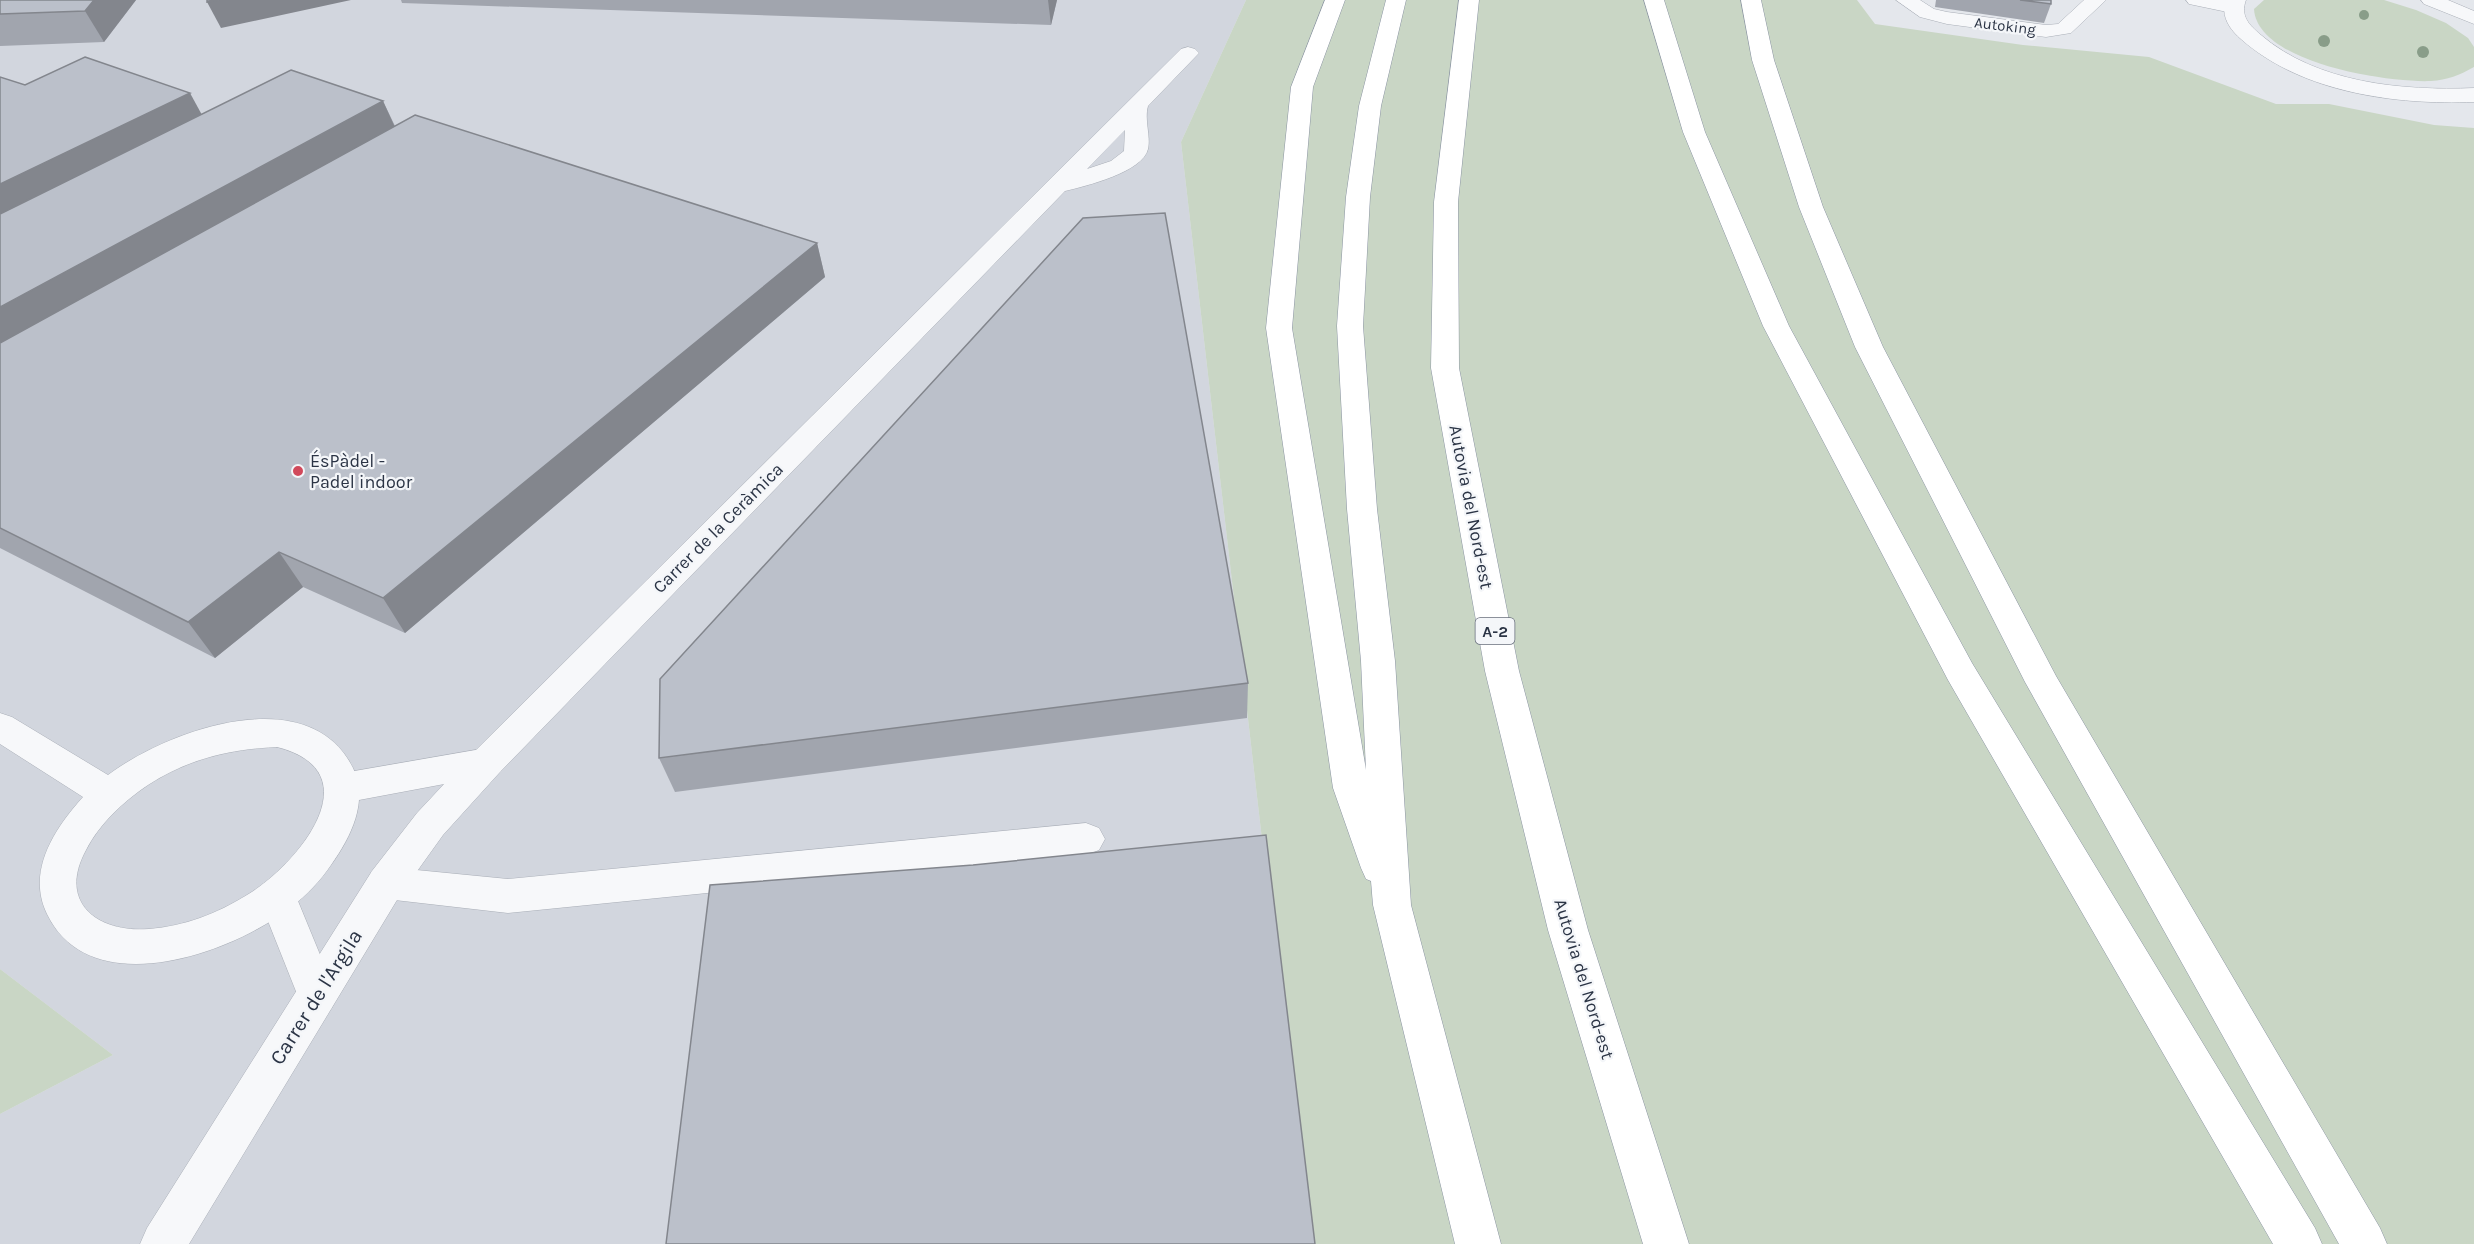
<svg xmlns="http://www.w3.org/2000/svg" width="2474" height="1244" viewBox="0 0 2474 1244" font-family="Karla,sans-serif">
<rect width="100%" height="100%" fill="#e4e7ec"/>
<path fill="#d2d6de" d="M0,0H1246L1181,142L1309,1244H0V1114L113,1055L0,969Z"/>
<g fill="#c9d6c5">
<path d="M1246,0H1857L1875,24L2023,45L2149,57L2276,104H2329L2434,125L2474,128V1244H1309L1181,142Z"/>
<path d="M2264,0H2384L2416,10L2446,23L2468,38L2474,47V67C2460,75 2447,80 2431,81C2388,83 2257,63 2254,9Z"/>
<path d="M0,969L113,1055L0,1114Z"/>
</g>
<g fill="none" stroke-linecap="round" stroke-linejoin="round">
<defs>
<g id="service">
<path d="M1896,0H1920L1934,9L1947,12L2046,25L2058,24L2084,0H2106L2071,33L2046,37L1947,24L1920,17Z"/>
<path d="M2186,0H2227L2239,3L2242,7L2239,11L2232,13L2189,4Z"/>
<path d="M487,748L500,752L505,762L500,772L487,776L343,803L330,798L325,788L330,778L343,773Z"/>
<path d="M1086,823L1099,828L1105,839L1099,850L1086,855L508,913L386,899L372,895L367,883L372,871L386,867L508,879Z"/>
<path d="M277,879L291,884L337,996L331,1009L317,1015L303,1009L258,896L263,884Z"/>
</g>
<g id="minor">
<path d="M2226,0H2246C2240,16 2249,25 2261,35C2317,83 2402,91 2474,88V102C2396,105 2303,93 2242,40C2230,30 2220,16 2226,0Z"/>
<path d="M2421,0H2448L2474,11V24L2424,4Z"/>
<path d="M1188,47L1195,49L1199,53L1148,106C1144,121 1151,135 1148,149C1143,172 1086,186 1065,191L500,772L443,835L400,895L189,1244H140L147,1228L372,871L417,813L474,752L1181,49ZM1125,130L1124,151L1111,161L1087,169Z"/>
<path d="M0,713L12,717L108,775C168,730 309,679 353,768C369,801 351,837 331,865C320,881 307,895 291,907C232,954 90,1004 47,914C26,871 55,828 83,797L0,744ZM277,747C375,772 297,865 247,895C216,914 185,926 149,929C98,933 57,903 86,850C99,824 124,801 148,785C188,759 230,749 277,747Z"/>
</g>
<g id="motorway">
<path d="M1325,0H1345L1313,87L1292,328L1366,770L1361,661L1347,509L1337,326L1346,197L1359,106L1386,0H1406L1381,106L1370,197L1363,326L1377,509L1395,661L1411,905L1501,1244H1455L1373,905L1371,881L1366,879L1361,868L1333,788L1266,328L1291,87Z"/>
<path d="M1459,0H1479L1458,202L1459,368L1519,671L1588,930L1689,1244H1643L1548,930L1485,671L1431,368L1434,202Z"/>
<path d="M1644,0H1664L1705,132L1789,326L1972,663L2315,1228L2322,1244H2273L1948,680L1763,326L1683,132Z"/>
<path d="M1741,0H1761L1774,60L1823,207L1883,347L2056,676L2380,1228L2387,1244H2339L2025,682L1855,347L1799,207L1752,60Z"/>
</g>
</defs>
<use href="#service" stroke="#a9aeb7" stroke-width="1"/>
<use href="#minor" stroke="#a9aeb7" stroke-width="1"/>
<use href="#motorway" stroke="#8b94a3" stroke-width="1"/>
<use href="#service" fill="#f7f8fa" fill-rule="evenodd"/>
<use href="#minor" fill="#f7f8fa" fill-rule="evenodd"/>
<use href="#motorway" fill="#fff" fill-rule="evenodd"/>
</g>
<g fill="#899d89">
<circle cx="2364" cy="15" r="5"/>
<circle cx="2324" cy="41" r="6"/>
<circle cx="2423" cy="52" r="6"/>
</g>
<g fill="#a1a5ae">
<path d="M0,0H136L104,42L0,46Z"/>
<path d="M401,0H1057L1051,25L402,3Z"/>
<path d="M1936,0H2051V4L2044,23L1935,7Z"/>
<path d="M0,77L25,85L202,114L383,101L395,126L817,243L825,277L405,633L303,587L215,658L0,548Z"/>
<path d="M1248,683L1247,718L675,792L659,758Z"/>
</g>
<g fill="#83868d">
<path d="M94,0H136L104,42L85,11Z"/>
<path d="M219,0H351L221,28L207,2Z"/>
<path d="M1048,0H1057L1051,25Z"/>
<path d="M190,93L208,126L0,229V184Z"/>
<path d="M383,101L398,134L0,356V307Z"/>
<path d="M817,243L825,277L405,633L383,598Z"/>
<path d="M279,552L303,587L215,658L188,622Z"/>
</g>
<g fill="#bbc0ca" stroke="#83868d" stroke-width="1.5">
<path d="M0,0H94L85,11L0,14Z"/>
<path d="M207,0H219L207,2Z"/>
<path d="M2020,0H2051V4Z"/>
<path d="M85,57L190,93L0,184V77L25,85Z"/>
<path d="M291,70L383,101L0,307V214Z"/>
<path d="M415,115L817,243L383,598L279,552L188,622L0,528V343Z"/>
<path d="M1165,213L1248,683L659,758L660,679L1083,218Z"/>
<path d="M1266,835L1315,1244H666L710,885L973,865Z"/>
</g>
<circle fill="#d1495b" stroke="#f4f6f9" stroke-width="2" cx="298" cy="471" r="6"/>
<g text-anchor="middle" stroke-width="4.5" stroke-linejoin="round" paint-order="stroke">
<g font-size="15" fill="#2b3445" stroke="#f4f6f9">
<text transform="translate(2005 26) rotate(7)" y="5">Autoking</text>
</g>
<rect fill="#f4f6f9" stroke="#676e7b" stroke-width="1.5" x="1475.5" y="618" width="39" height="26" rx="4.5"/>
<g font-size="16" font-weight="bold" fill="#2b3445">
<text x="1495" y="637">A-2</text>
</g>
<g font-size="18" fill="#2b3445" stroke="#f4f6f9" text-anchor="start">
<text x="310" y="467">ÉsPàdel -<tspan x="310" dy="21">Padel indoor</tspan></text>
</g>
<g font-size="18" fill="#2b3445" stroke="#f4f6f9">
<text transform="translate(1471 507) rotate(79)" y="6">Autovia del Nord-est</text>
<text transform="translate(718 528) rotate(-45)" y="6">Carrer de la Ceràmica</text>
<text transform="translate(1584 979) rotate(73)" y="6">Autovia del Nord-est</text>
</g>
<g font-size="21" fill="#2b3445" stroke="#f4f6f9">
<text transform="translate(316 997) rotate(-58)" y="7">Carrer de l'Argila</text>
</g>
</g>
</svg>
